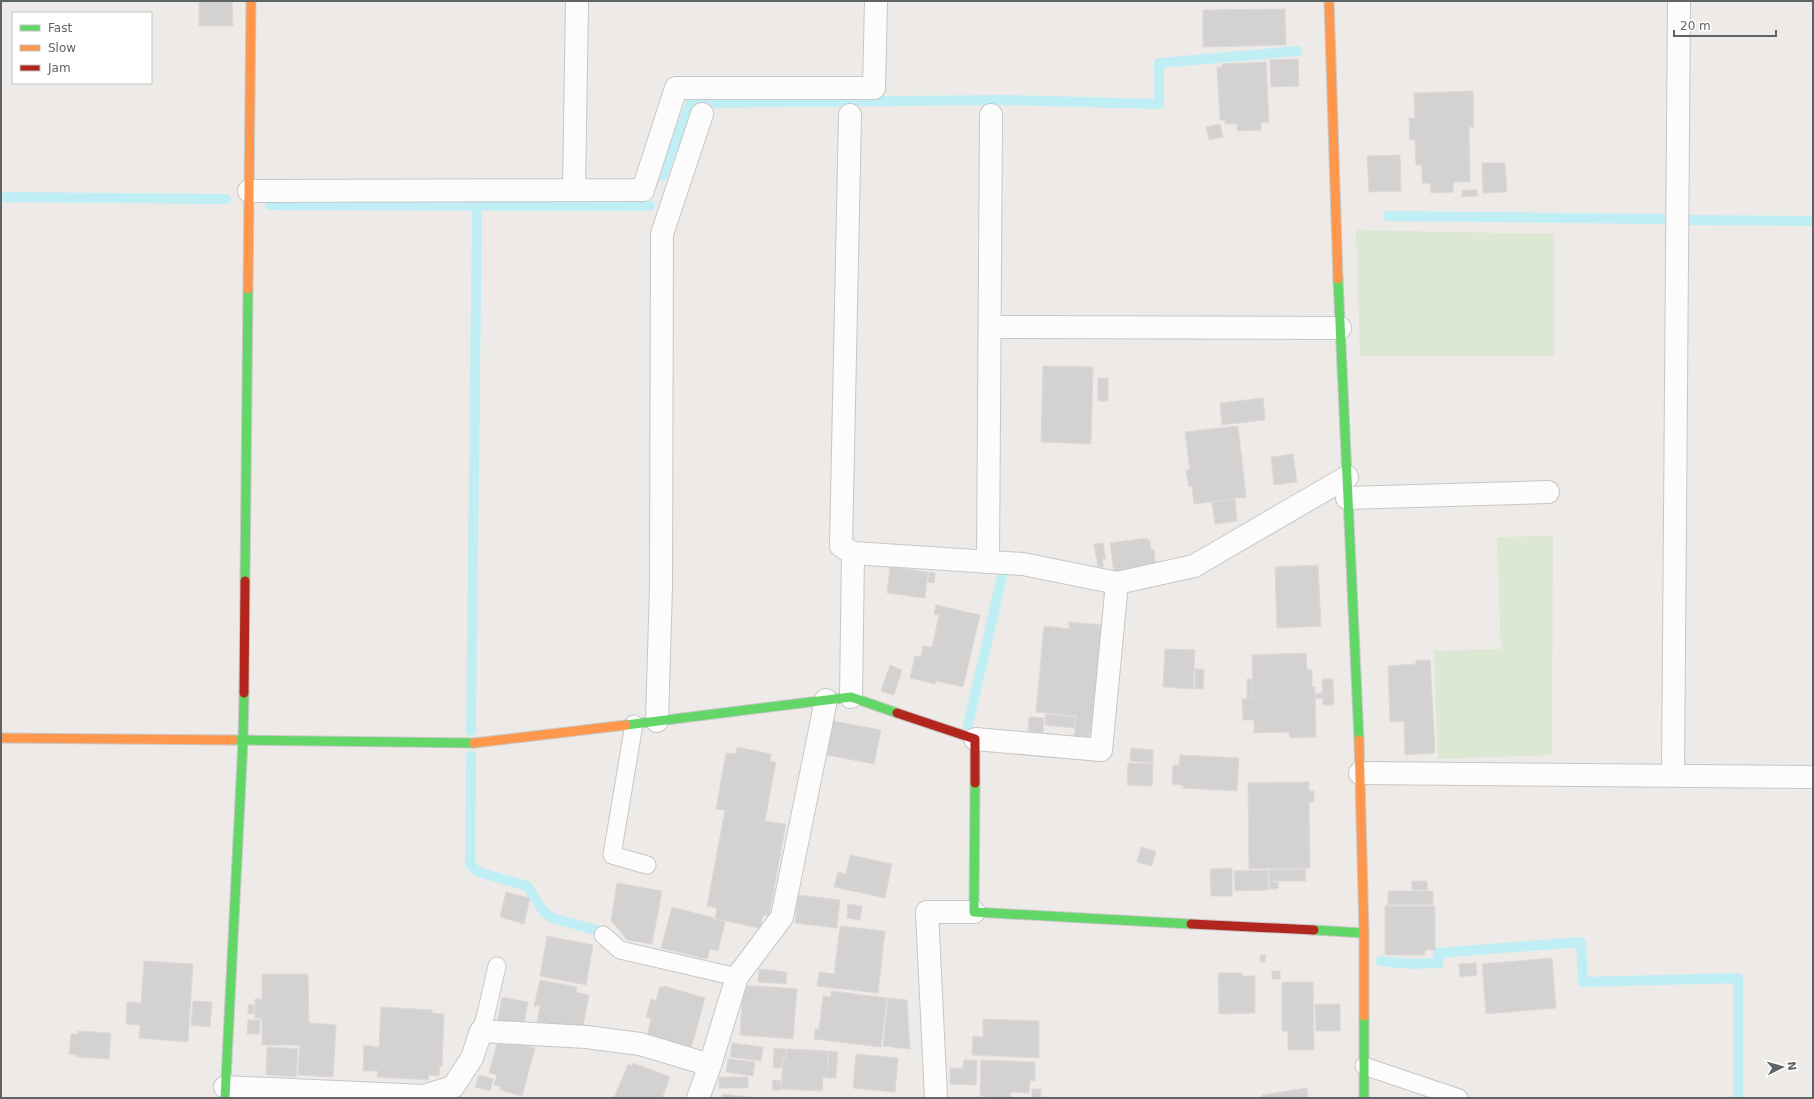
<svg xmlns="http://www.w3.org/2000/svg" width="1814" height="1099" viewBox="0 0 1814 1099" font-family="'DejaVu Sans',sans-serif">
<rect width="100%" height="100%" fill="#edeae8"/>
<g fill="#dce7d4">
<path d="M1356,230L1554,234V356H1360Z"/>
<path d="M1553,536L1552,755L1438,759L1434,651L1501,649L1497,537Z"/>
</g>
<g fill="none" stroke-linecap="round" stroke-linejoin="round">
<g stroke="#bfeff5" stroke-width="10">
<path d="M662,176L691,103L1004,100L1159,104V63L1297,51"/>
<path d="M1,197L226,199"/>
<path d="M270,205L650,206"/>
<path d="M1388,216L1662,219"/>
<path d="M1691,220L1813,221"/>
<path d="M968,725L1002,576"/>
<path d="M471,731L477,206"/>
<path d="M471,756L470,864L478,872L527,886L543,911L552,918L599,931"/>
<path d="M1381,961L1410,964L1439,963L1438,953L1581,942L1583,982L1738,978V1098"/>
</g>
</g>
<g fill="#d4d1d1" stroke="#dcd9d8">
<path d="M206,1H232L233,26H199V2Z"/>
<path d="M1285,9L1286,45L1203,47V10Z"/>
<path d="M1298,59L1299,86L1271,87L1270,60Z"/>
<path d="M1266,62L1269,122L1261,123V130L1237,131V124H1225V120H1220L1217,67H1222V64Z"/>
<path d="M1473,91L1474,127H1469L1470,182H1453V192L1431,193L1430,183H1422V165H1416L1415,139L1410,140L1409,118H1415L1414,93Z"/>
<path d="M1220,124L1223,137L1209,140L1206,127Z"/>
<path d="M1400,155L1401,191L1369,192L1367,156Z"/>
<path d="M1482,163H1505L1507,192L1483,193Z"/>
<path d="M1462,190H1477V196L1462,197Z"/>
<path d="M1043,366L1093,367L1091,444L1041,442Z"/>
<rect x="1098" y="378" width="10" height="23"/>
<path d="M1263,398L1265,420L1222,425L1220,403Z"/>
<path d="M1238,426L1246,497L1194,504L1192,486L1189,487L1186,470H1190L1185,432Z"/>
<path d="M1293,454L1297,482L1274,485L1271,457Z"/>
<path d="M1235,499L1237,521L1215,524L1212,502Z"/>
<path d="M1147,538V540H1150L1151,550H1154L1156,567L1114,573L1110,543Z"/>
<path d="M1103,543L1106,559H1102L1104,567H1098L1094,544Z"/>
<path d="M1318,565L1321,626L1277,628L1275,567Z"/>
<path d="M890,567L928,572L925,598L887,593Z"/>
<path d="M929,572L935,573L934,583L928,582Z"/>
<path d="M936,605L980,615L963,687L936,681L935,684L910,678L915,656L921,657L923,646L932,647L939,615L934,614Z"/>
<path d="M1069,622L1102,625L1092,731L1087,738L1074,737L1076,716L1036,712L1044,626L1069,629Z"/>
<path d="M1165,649L1195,650L1193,689L1163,687Z"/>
<path d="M1306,653L1307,670H1312V686L1315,687L1316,737L1290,738L1289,732L1254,733V720H1243L1242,699H1253L1252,655Z"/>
<path d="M1416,660H1430L1435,753L1405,755L1404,721L1390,722L1388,666L1416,664Z"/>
<path d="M890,665L902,670L894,695L881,691Z"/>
<path d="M1195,669H1204L1203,689H1195Z"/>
<path d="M1247,679H1252L1253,698L1247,699Z"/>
<path d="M1322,679H1333L1334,705H1323Z"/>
<path d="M1316,693H1322V698L1316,699Z"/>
<path d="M1046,714L1075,717L1074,728L1045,725Z"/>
<path d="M1029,717L1044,718L1043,733L1028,731Z"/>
<path d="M833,721L881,730L874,764L827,755Z"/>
<path d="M737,747L771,754L770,761L776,762L765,821L786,824L769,916L763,915L760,928L715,919L717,908L707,906L725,810L716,809L726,753L736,754Z"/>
<path d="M1131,748L1153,750V763L1130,761Z"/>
<path d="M1180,755L1239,758L1237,791L1183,788V785L1172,784L1173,765H1179Z"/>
<path d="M1128,763L1153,764L1152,786L1127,785Z"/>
<path d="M1309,782V791H1314V802H1309L1310,868L1249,869L1248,783Z"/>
<path d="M1141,847L1156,851L1152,866L1137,862Z"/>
<path d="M850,855L892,864L885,898L834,887L838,872L846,874Z"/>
<path d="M1232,868V896H1211L1210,869Z"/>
<path d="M1305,869L1306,881H1269V870Z"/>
<path d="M1268,870V890L1235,891L1234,871Z"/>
<rect x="1412" y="881" width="15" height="9"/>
<path d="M1269,882H1278V889H1270Z"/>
<path d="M617,883L662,891L652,944L627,940L611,920Z"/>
<rect x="1388" y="891" width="45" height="14"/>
<path d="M506,892L530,898L524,924L500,917Z"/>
<path d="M798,895L840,900L837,928L795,923Z"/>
<path d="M848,904L862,906L860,920L847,918Z"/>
<path d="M1385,906H1435V950H1425V955H1385Z"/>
<path d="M672,907L714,918L713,919L725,922L718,951L710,949L707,959L661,948Z"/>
<path d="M840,926L885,931L878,993L817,986L819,972L834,974Z"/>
<path d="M547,936L593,945L586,985L540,976Z"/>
<path d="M1260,955H1266L1265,962H1260Z"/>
<path d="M1552,958L1556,1008L1486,1014L1482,964Z"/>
<path d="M144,961L193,964L188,1042L139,1038L140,1025L126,1024L127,1002L141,1003Z"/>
<path d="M1476,963L1477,975L1460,977L1459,964Z"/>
<path d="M759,969L787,972L786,984L758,982Z"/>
<rect x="1272" y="971" width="8" height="8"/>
<path d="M1218,973H1242V976H1255V1013L1219,1014Z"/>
<path d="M262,974H308L309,1023L336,1025L333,1077L298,1075L300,1045H262V1018H255V999H262Z"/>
<path d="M540,980L577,987L576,992L589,995L582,1032L537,1023L540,1006H534Z"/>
<path d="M1282,982H1313L1314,1050H1288V1031H1282Z"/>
<path d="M743,985L797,989L793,1039L740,1035Z"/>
<path d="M664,986L705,998L691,1049L650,1038L651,1036L647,1035L651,1019L646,1017L651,999L656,1001L660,987L664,988Z"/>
<path d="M831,991L887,998L881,1047L814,1039L815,1029H819L823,996L831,997Z"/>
<path d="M502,997L528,1002L523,1029L497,1023Z"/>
<path d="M888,998L907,1000L910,1049L883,1046Z"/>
<path d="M193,1001L212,1002L210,1027L191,1025Z"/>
<path d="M1315,1004H1340V1031H1316Z"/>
<rect x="248" y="1005" width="6" height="9"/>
<path d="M381,1007L432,1010V1013L444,1014L442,1066H440L439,1076L429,1075L428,1080L377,1077L378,1071H363L364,1045L379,1047Z"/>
<path d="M983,1019L1039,1021V1058L972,1055L973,1036L983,1037Z"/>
<path d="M248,1020H260L259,1034H247Z"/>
<path d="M78,1031L111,1033L109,1059L77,1057V1055L69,1054L71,1034H78Z"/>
<path d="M499,1037L535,1048L522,1096L500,1090L501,1087L494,1085L497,1075L489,1073Z"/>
<path d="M732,1043L763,1047L761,1061L730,1057Z"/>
<path d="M267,1047L298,1049L296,1077L266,1075Z"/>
<path d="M774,1048L786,1049V1058H782L781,1068H773Z"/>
<path d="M787,1049L828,1051L827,1078L823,1077L822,1091L781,1089L783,1059H786Z"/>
<path d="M829,1051L838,1052L836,1078H827Z"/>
<path d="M856,1054L898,1058L895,1092L853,1088Z"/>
<path d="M728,1059L755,1062L753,1076L726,1072Z"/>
<path d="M964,1060H977L976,1085L950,1084V1068H963Z"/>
<path d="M981,1060L1035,1062V1081L1030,1080L1029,1093L1011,1092L1010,1098H986V1096H980Z"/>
<path d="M633,1063L670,1077L662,1098H614L628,1064L632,1066Z"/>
<path d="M479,1075L493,1079L490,1091L475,1087Z"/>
<rect x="719" y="1077" width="29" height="11"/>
<path d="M773,1080L781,1081L780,1090H772Z"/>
<path d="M1307,1088L1308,1098H1262V1095Z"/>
<rect x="1032" y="1089" width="9" height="9"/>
<path d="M722,1094L757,1098H722Z"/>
</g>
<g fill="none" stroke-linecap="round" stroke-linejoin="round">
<defs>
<g id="lane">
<path d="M634,724L612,855L647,865"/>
<path d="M603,935L620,950L737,977"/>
<path d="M481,1031L486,1014L497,966"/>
<path d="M1364,1066L1459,1098"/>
</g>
<g id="street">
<path d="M850,115L841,546L853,553L1023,564L1117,583L1194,566L1347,477"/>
<path d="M574,190L577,1"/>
<path d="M249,191L643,190L676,88H874L876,1"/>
<path d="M990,327L1340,328"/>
<path d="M1347,498L1548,492"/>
<path d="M988,562L991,115"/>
<path d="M851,697L853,553"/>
<path d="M657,721L661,586L662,234L702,114"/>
<path d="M975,739L1101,750L1117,583"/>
<path d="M1360,773L1813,777"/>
<path d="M1673,775L1679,1"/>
<path d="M225,1087L424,1096L453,1087L472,1058L481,1031L586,1037L640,1044L710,1065"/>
<path d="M698,1098L710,1065L737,977L782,917L826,700"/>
<path d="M936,1098L927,912H974"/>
</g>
<g id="fast">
<path d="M1338,279L1359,740"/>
<path d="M245,581L248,289"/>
<path d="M626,725L851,697L897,713"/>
<path d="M233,740L474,743"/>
<path d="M975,783L974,912L1191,924"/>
<path d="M1314,930L1364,933"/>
<path d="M1364,1016V1098"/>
<path d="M225,1098L243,741L244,693"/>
</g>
<g id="slow">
<path d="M1329,1L1338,279"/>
<path d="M248,289L251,1"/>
<path d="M1,738L233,740"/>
<path d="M1359,740L1364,933V1016"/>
<path d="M474,743L626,725"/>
</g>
<g id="jam">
<path d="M244,693L245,581"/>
<path d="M897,713L975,739V783"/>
<path d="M1191,924L1314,930"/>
</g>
</defs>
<use href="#lane" stroke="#c6c7c6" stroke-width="19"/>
<use href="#street" stroke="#c6c7c6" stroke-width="24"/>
<use href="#fast" stroke="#c9c8c8" stroke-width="11"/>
<use href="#slow" stroke="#c9c8c8" stroke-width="11"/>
<use href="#jam" stroke="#c9c8c8" stroke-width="11"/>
<use href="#lane" stroke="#fcfcfc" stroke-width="17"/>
<use href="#street" stroke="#fcfcfc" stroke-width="22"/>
<use href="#fast" stroke="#63d668" stroke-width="9"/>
<use href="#slow" stroke="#ff974d" stroke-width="9"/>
<use href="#jam" stroke="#b3261e" stroke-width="9"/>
</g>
<rect width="1814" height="1099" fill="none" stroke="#5e6465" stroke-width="4"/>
<rect x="12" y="12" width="140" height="72" fill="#ffffff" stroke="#bfc1c1"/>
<rect x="20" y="25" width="20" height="6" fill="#63d668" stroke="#bfc1c1"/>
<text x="48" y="32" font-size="12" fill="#5e6465">Fast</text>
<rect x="20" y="45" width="20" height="6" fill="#ff974d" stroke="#bfc1c1"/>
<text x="48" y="52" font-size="12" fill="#5e6465">Slow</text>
<rect x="20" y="65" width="20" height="6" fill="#b3261e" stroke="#bfc1c1"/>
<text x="48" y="72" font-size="12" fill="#5e6465">Jam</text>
<g transform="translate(1782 1067) rotate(84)" stroke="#ffffff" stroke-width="3" paint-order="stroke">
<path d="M0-3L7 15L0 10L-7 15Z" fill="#5e6465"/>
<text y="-6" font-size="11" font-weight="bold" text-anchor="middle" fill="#5e6465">N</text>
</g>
<path d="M1674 30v6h102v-6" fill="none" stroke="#5e6465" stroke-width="2"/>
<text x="1680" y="30" font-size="12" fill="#5e6465" stroke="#ffffff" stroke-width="3" paint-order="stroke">20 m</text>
</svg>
